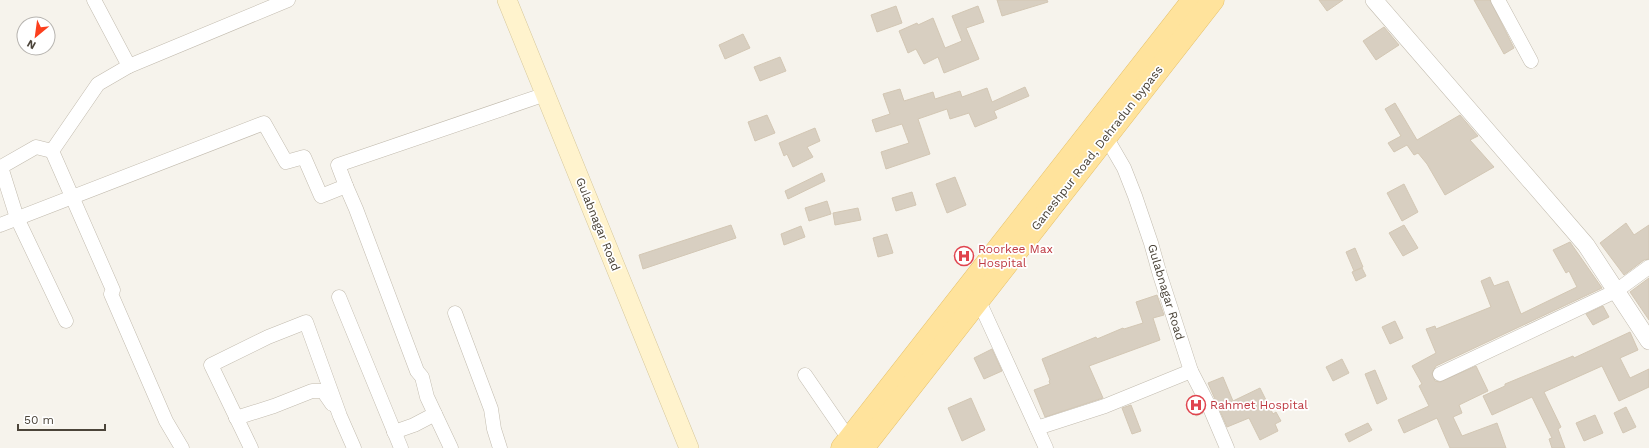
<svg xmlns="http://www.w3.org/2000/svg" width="1649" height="448" viewBox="0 0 1649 448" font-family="'Work Sans',sans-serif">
<rect width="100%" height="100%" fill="#f6f3ec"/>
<g fill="#d8cfc1" stroke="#d3c7b4">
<path d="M997,0H1047L1048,2L1002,16Z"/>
<path d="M1319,0H1343L1327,11Z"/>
<path d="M1474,0H1490L1514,48L1504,54Z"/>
<path d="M896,6L902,23L877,32L871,15Z"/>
<path d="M978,6L984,22L966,28L979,59L944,73L938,57L924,64L916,49L908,53L899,31L917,23L918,25L933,18L945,48L962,41L952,16Z"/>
<path d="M1384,27L1399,45L1376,60L1363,41Z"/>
<path d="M743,34L750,48L725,59L719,45Z"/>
<path d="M780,57L786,71L760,81L754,67Z"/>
<path d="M1025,87L1029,96L994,111L997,118L975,127L969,113L950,119L947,109L918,119L930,154L886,169L881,152L909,143L902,124L876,132L872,120L890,114L883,94L900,89L904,101L933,92L935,99L960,91L962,97L987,88L992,102Z"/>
<path d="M1395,103L1417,140L1460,115L1478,136L1470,140L1494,167L1445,195L1427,164L1418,153L1414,155L1407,145L1394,152L1388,143L1401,136L1385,109Z"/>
<path d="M767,115L775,133L755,141L748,122Z"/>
<path d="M815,128L820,141L807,147L813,157L793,167L787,154L784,156L779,143Z"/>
<path d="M822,173L825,181L788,199L785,191Z"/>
<path d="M955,177L966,205L947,213L936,184Z"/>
<path d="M1404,184L1418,212L1402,221L1387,193Z"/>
<path d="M912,192L916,205L896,211L892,198Z"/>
<path d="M827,201L831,214L809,221L805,208Z"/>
<path d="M858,208L861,220L835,225L833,213Z"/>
<path d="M1626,223L1634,235L1649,225V259L1644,260L1624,275L1600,243Z"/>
<path d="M731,225L736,238L643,269L639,255Z"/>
<path d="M1404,225L1418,248L1403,256L1389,233Z"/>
<path d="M801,226L805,237L784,245L781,234Z"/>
<path d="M887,234L893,253L878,257L873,238Z"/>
<path d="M1570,242L1602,288L1436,366L1432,373L1435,381L1440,382L1476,366L1488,391L1459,405L1462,413L1453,417L1462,436L1497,423L1506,448H1450L1437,418L1404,433L1398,420L1429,406L1419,386L1422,384L1412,366L1436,353L1426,329L1435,326L1436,329L1491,307L1481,281L1490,277L1494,286L1508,281L1521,314L1577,287L1569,271L1566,273L1553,250Z"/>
<path d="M965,248L972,260L964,265L957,253Z"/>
<path d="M1355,248L1363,267L1354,271L1346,252Z"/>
<path d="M1362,268L1366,276L1356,281L1352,272Z"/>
<path d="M1649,278V320L1630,292Z"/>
<path d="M1157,295L1164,315L1153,318L1160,340L1089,366L1103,398L1045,417L1034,390L1050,384L1049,381L1050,380L1042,359L1096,337L1097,339L1123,328L1124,329L1143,323L1136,302Z"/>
<path d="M1603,306L1609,317L1593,325L1586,314Z"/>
<path d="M1395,321L1403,338L1390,344L1382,327Z"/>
<path d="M1630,332L1638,350L1620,358L1630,378L1649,369V387L1619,401L1602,366L1544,392L1561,427L1558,429L1565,448H1552L1549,439L1552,438L1532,397L1492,415L1483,396L1505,386V384L1573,356L1574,358Z"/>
<path d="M992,349L1002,371L984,379L974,358Z"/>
<path d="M1342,359L1349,373L1333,381L1326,367Z"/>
<path d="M1375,370L1387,399L1377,404L1365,374Z"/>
<path d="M1223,377L1233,401L1260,388L1273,414L1276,412L1281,421L1275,424L1278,431L1260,440L1249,418L1227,427L1208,383Z"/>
<path d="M1194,396L1203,413L1196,416L1188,399Z"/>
<path d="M971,398L985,430L962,441L948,408Z"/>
<path d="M1131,405L1141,431L1132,434L1122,408Z"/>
<path d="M1626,407L1636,427L1623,433L1614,413Z"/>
<path d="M1595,415L1603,433L1584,441L1576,423Z"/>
<path d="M1368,423L1372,430L1349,442L1345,434Z"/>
</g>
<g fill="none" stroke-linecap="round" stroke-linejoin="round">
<defs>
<g id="minor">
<path d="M94,0L129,66"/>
<path d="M1498,0L1531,61"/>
<path d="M1106,137L1124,168L1135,196L1151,243L1160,275L1191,371L1210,408L1227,448"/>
<path d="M52,151L36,147L1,167L17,218L66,321"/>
<path d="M346,186L356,209L417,371L422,377L427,397L451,448"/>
<path d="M0,225L264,123L286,162L304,157L321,196L346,186L338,165L546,94"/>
<path d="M339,297L401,448"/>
<path d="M978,299L1046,448"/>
<path d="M455,313L491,409L494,429L500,448"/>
<path d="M1440,374L1616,291L1649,267"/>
<path d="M805,375L849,439"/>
<path d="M236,418L274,406L312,391H323L332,404"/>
<path d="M1037,428L1105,406L1191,371"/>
<path d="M394,432L414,425L435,414"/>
<path d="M182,448L166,421L111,294L113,290L52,151L98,84L129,66L288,0"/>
<path d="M251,448L211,365L268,337L306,322L340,416L354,448"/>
</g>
<path id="tertiary" d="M1374,0L1586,245L1649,341"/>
<path id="secondary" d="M507,0L689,448"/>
<g id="primary">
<path d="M842,448L1193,0"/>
<path d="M863,448L1213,0"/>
</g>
</defs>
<use href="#minor" stroke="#c2bbae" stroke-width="15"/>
<use href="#tertiary" stroke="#c2bbae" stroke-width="18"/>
<use href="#secondary" stroke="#d6c79b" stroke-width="20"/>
<use href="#primary" stroke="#e6c16a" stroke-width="23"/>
<use href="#minor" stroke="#fff" stroke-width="14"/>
<use href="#tertiary" stroke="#fff" stroke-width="17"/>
<use href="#secondary" stroke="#fff3cd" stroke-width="19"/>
<use href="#primary" stroke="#ffe39c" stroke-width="22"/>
</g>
<defs>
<symbol id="hospital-ring" viewBox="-11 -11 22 22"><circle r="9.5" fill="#fff" stroke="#e0444e" stroke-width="1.5"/><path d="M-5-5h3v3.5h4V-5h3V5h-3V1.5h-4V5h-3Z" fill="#e0444e"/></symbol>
</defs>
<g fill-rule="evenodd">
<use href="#hospital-ring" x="953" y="245" width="22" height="22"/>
<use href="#hospital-ring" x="1185" y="394" width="22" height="22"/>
</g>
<g text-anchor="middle" stroke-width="3.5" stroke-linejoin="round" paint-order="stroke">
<g font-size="12" fill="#4b4439" stroke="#fff">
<text transform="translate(1097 148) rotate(-52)" y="4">Ganeshpur Road, Dehradun bypass</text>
<text transform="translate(598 224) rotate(68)" y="4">Gulabnagar Road</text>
<text transform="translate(1166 292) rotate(73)" y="4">Gulabnagar Road</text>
</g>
<g font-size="12" fill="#be3a42" stroke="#fff" text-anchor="start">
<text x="978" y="253">Roorkee Max<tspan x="978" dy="14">Hospital</tspan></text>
<text x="1210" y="409">Rahmet Hospital</text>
</g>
</g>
<g transform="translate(36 36) rotate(209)"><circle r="19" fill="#ffffff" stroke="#b7b4b0"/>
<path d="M0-3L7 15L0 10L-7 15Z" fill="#fc3f1d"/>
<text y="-6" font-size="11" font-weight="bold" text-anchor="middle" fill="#4b4439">N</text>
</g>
<path d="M18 424v6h87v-6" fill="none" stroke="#4b4439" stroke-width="2"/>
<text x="24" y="424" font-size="12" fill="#4b4439" stroke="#ffffff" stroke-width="3" paint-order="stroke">50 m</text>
</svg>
